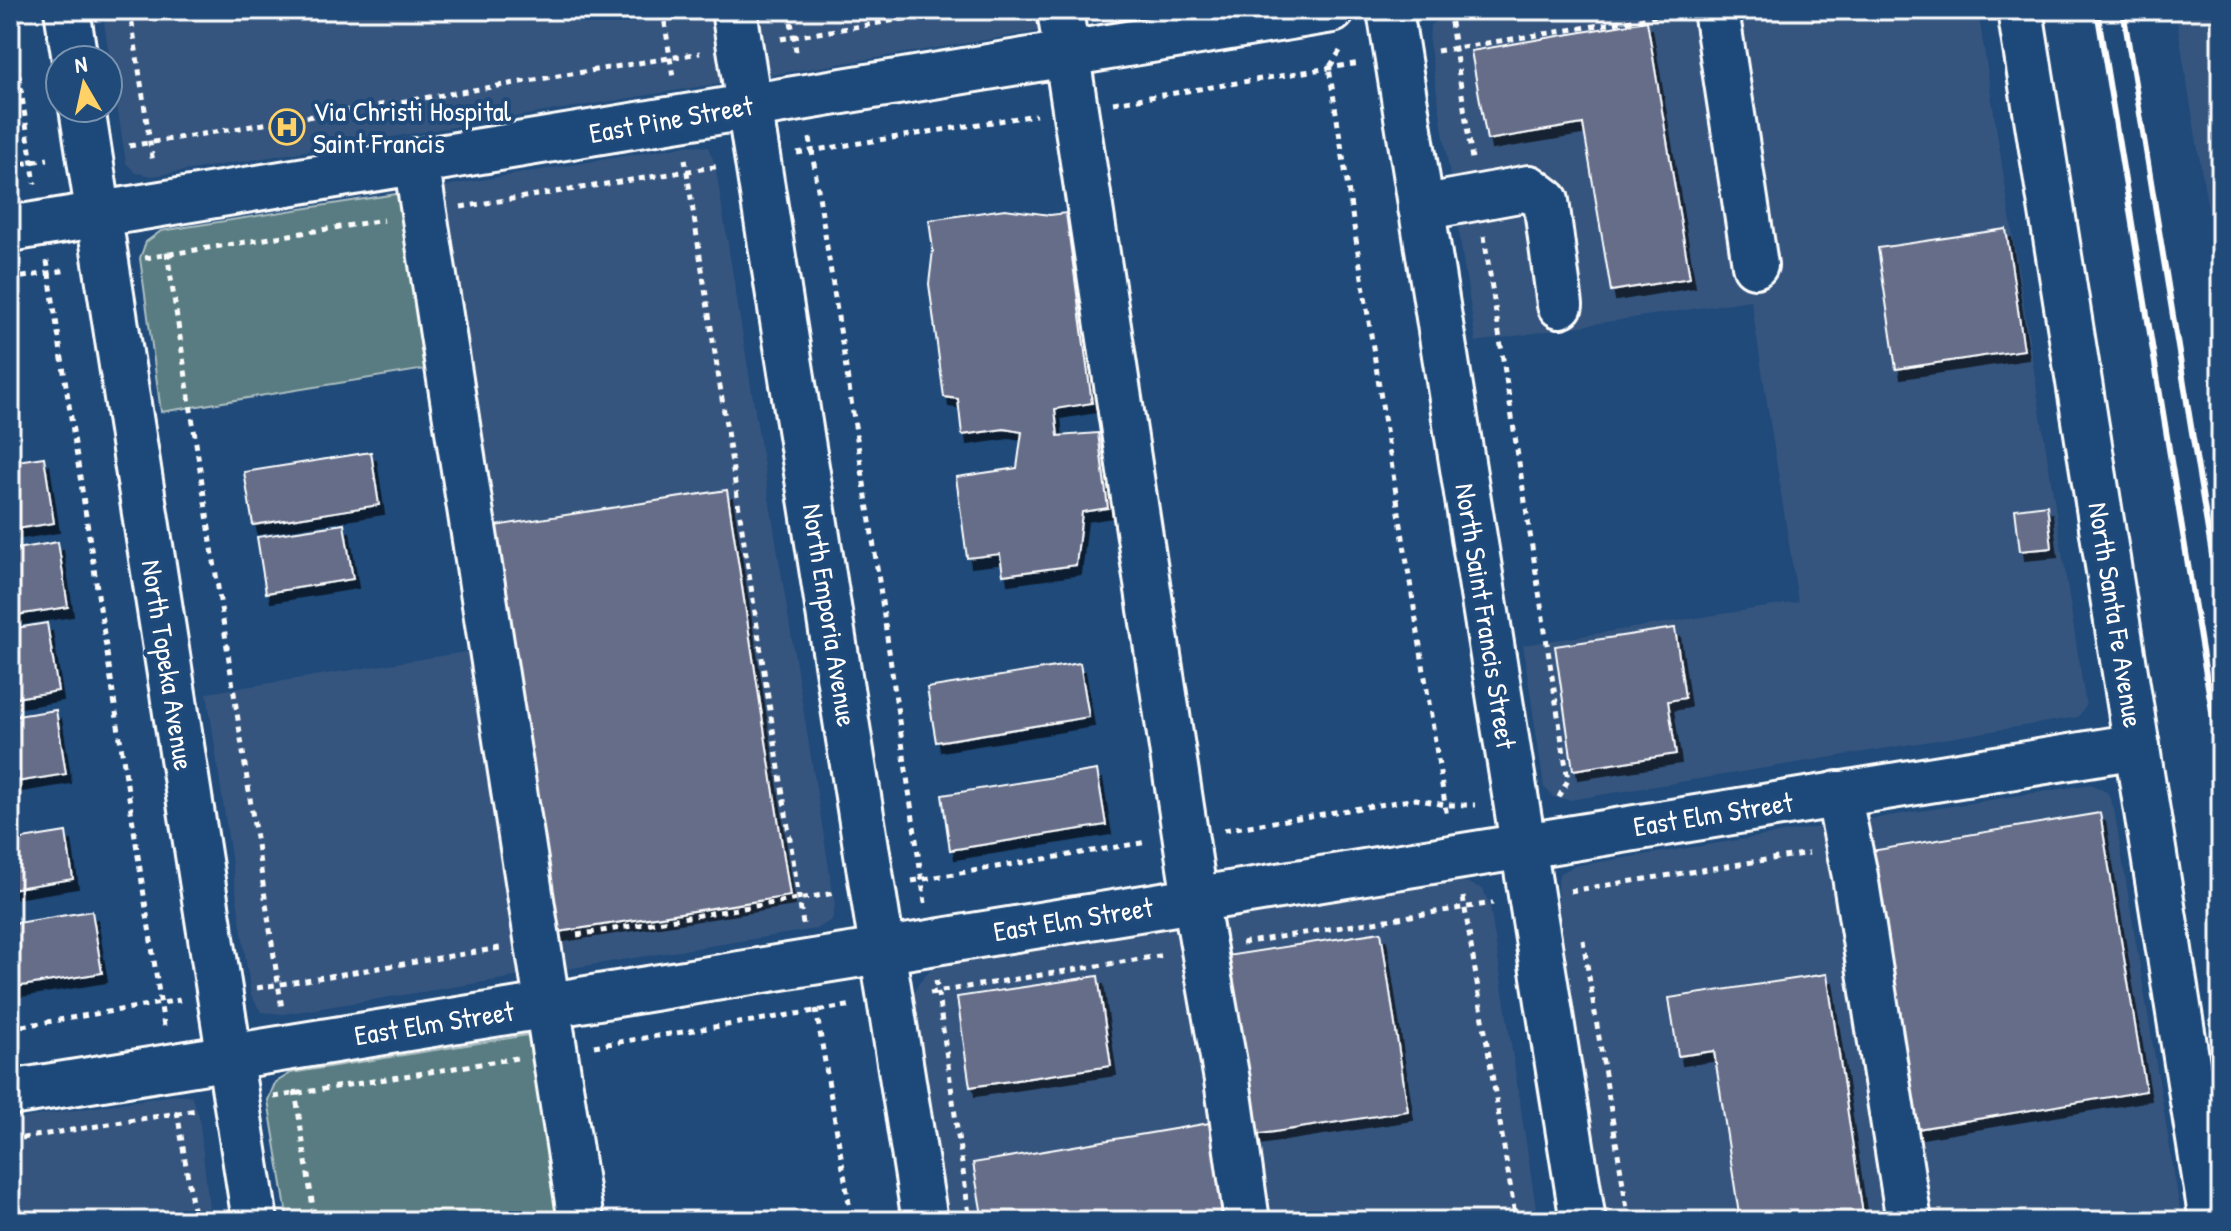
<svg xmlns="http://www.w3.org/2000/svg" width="2231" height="1231" viewBox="0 0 2231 1231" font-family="'Patrick Hand',sans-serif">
<defs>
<filter id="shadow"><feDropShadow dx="5" dy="9" stdDeviation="0" flood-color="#0009"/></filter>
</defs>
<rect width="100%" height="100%" fill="#1f4a7a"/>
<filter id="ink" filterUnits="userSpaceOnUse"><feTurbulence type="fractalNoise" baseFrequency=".0125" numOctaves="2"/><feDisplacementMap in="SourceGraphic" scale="16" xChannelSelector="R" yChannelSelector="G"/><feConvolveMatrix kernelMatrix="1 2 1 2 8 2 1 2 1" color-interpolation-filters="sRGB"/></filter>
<g filter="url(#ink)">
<g fill="#34547e">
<path d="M102,10H1169L153,176L136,173L126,163Z"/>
<path d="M1475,10H1978L2086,706L2078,717L1570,800L1553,797L1544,787L1523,645L1798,602L1751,300L1476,342L1429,42L1430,25L1445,16Z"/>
<path d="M2175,10H2221V289Z"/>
<path d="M690,145L708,147L715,164L835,905L832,920L816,929L284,1014L261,1012L251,995L207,693L477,650L403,193Z"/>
<path d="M2091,784L2108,793L2114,809L2182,1221H1607L1557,893L1559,874L1574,866Z"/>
<path d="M1463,881L1483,889L1490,906L1538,1221H946L912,999L918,984L934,966Z"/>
<path d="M174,1095L191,1096L199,1115L209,1208L135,1221H10V1120Z"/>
</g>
<g fill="#587c81" stroke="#acbec0" stroke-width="2">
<path d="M403,193L432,368L161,412L140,258L146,242L161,231Z"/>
<path d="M534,1034L564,1221H288L268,1100L275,1083L291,1073Z"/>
</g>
<g fill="#656d89" stroke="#fff" stroke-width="2" filter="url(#shadow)">
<path d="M2215,10H2221V49Z"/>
<path d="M1647,21L1690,278L1611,291L1583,124L1487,140L1471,51Z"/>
<path d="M1005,209L1050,215L1066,213L1092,403L1055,409L1058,436L1098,433L1108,508L1082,512L1076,565L1003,575L1000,554L967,558L956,477L1017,468L1022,432L1004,429L962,435L958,399L944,397L929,284L933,250L929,220Z"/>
<path d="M2006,229L2024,350L1896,369L1878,248Z"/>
<path d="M371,452L379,505L253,525L244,472Z"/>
<path d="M44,457L54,523L10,530V462Z"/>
<path d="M727,490L790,896L551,933L488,527Z"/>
<path d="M2047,505L2052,548L2020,551L2015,509Z"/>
<path d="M344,524L353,579L266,593L257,537Z"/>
<path d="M58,542L68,607L10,616V550Z"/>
<path d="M47,623L58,691L10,699V629Z"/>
<path d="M1675,628L1685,698L1668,701L1676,754L1573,770L1555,646Z"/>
<path d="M1080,663L1089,717L936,742L927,688Z"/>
<path d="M56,710L66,774L10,783V717Z"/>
<path d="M1097,770L1106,825L950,850L942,795Z"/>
<path d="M2100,813L2146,1091L1911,1130L1865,852Z"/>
<path d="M66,832L73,879L10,889V841Z"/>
<path d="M92,911L102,973L15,987L10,958V924Z"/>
<path d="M1381,932L1408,1111L1248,1136L1220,957Z"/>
<path d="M1827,974L1864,1221H1740L1714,1051L1678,1056L1669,998Z"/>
<path d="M1098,976L1111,1066L970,1087L957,997Z"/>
<path d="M1210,1123L1227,1221H983L973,1163Z"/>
</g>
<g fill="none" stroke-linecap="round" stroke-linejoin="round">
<defs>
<g id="minor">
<path d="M67,10L75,60"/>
<path d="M734,10L925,1221"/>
<path d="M1060,10L1195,899L1227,1080L1247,1221"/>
<path d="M1390,10L1583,1221"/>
<path d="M1716,10L1755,265"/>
<path d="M2020,10L2212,1221"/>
<path d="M82,108L255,1221"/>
<path d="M416,161L581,1221"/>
<path d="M1421,208L1529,188L1546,201L1560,305"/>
<path d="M10,229L1332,10"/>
<path d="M1838,794L1855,876L1909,1221"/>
<path d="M10,1093L2137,746"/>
</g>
</defs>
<use href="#minor" stroke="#fff" stroke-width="50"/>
<g stroke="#fff" stroke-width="5" stroke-dasharray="6 6" stroke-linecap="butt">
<path d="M130,10L153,163"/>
<path d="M663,10L673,78"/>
<path d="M789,10L797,57"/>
<path d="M1449,10L1472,159"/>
<path d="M10,16L35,184"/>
<path d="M781,39L958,10"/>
<path d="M1340,51L1329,68L1447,817"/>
<path d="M1437,51L1676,13"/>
<path d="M1113,103L1360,63"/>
<path d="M810,138L876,560L925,903"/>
<path d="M129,146L700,53"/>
<path d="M797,153L1036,115"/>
<path d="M685,159L803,924"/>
<path d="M10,166L48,159"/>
<path d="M461,207L720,166"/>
<path d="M1484,236L1568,780L1557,801"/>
<path d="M167,252L282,1009"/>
<path d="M145,258L384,220"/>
<path d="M47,261L164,1026"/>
<path d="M10,279L68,270"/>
<path d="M1224,830L1416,799L1445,805H1475"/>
<path d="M912,881L1147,842"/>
<path d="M1570,891L1809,853"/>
<path d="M1463,897L1516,1221"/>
<path d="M577,935L835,893"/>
<path d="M1583,940L1629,1221"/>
<path d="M1242,943L1493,903"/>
<path d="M936,980L970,1221"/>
<path d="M257,988L500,948"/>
<path d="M930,993L1165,955"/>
<path d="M816,1009L852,1221"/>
<path d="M10,1028L180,1000"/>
<path d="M594,1046L853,1005"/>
<path d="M295,1090L315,1221"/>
<path d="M274,1097L517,1058"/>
<path d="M177,1111L195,1221"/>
<path d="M10,1140L197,1110"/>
</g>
<use href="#minor" stroke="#1f4a7a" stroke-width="44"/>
<g stroke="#fff" stroke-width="6">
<path d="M2097,10L2221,766"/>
<path d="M2123,10L2221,610"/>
</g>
</g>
</g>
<defs>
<symbol id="hospital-ring" viewBox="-11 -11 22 22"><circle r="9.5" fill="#1f4a7a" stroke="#ffd166" stroke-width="1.5"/><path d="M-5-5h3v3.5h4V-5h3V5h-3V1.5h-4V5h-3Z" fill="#ffd166"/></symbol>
</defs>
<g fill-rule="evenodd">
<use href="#hospital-ring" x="267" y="107" width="40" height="40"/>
</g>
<g text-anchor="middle" stroke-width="8" stroke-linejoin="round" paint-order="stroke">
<g font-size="28" fill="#fff" stroke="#1f4a7a" text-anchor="start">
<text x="313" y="121">Via Christi Hospital<tspan x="313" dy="32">Saint Francis</tspan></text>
</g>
<g font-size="28" fill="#fff" stroke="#1f4a7a">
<text transform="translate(671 119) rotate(-10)" y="10">East Pine Street</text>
<text transform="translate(830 615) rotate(81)" y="10">North Emporia Avenue</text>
<text transform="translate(2116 615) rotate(81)" y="10">North Santa Fe Avenue</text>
<text transform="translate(1486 616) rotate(81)" y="10">North Saint Francis Street</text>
<text transform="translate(168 665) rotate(81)" y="10">North Topeka Avenue</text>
<text transform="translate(1713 814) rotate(-9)" y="10">East Elm Street</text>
<text transform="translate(1073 919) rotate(-9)" y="10">East Elm Street</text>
<text transform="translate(434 1023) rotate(-9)" y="10">East Elm Street</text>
</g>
</g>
<rect width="2231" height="1231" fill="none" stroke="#1f4a7a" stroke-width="40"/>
<rect x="20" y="20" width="2191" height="1191" fill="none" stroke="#fff" stroke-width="3" filter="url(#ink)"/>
<g transform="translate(84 84) rotate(351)"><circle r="38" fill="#1f4a7a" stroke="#7992af" stroke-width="2"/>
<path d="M0-6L14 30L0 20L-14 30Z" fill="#ffd166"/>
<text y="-12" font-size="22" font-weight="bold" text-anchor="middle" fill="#ffffff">N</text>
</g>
</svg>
